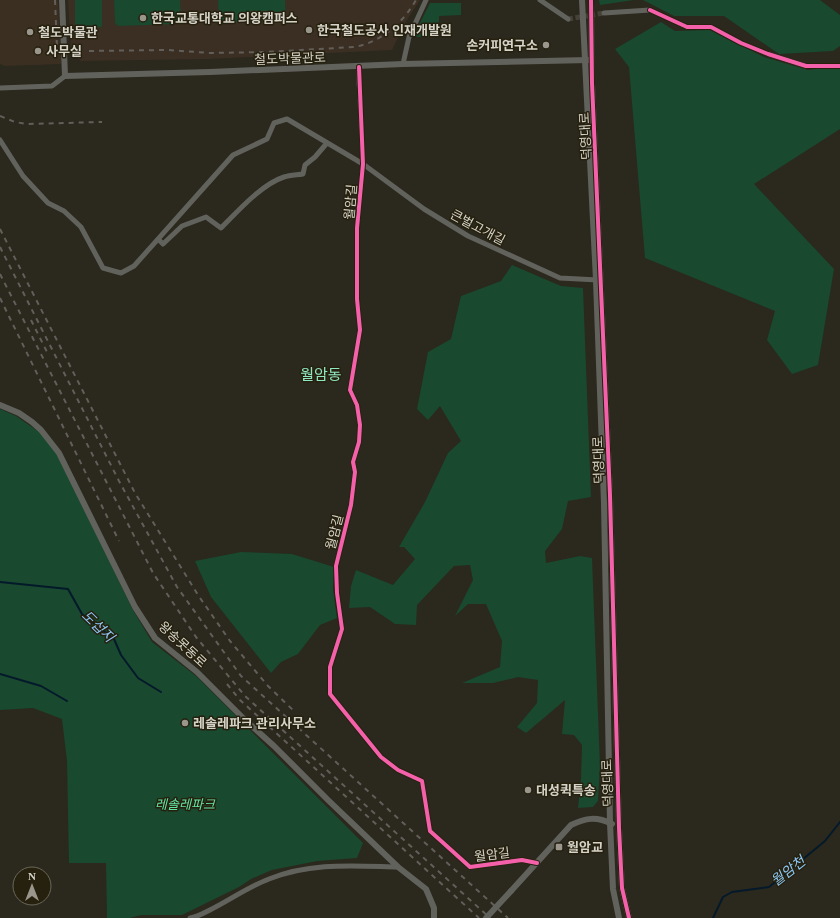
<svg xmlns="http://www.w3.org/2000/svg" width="840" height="918" viewBox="0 0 840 918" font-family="'Times New Roman','Noto Sans KR',serif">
<rect width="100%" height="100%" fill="#2b281e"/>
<path fill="#3b2f21" d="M0,0H58L61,64L5,66L0,64Z"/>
<path fill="#3b2e22" d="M68,0H420L405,23L392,50L210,59L81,61L71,53Z"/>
<g fill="#19492f">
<path d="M75,0H102V27L75,28Z"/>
<path d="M114,0H180L181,21L178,24L118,26L115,23Z"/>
<path d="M218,0H285L286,20L219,23Z"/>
<path d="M599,0H634L600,5Z"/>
<path d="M643,0H820L840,15V46L833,51L779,54L724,16H674Z"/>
<path d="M430,3H461V15L439,16V37H413Z"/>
<path d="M661,22L675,31L710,30L764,57L808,70L840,66V129L754,184L834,269L818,365L792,374L767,340L775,311L645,258L629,67L615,49Z"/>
<path d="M512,265L561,286L583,288L591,497L568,501L562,529L545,551L546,563L580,556L592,558L600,766L598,801L593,807L578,808L581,780L582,745L574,735L562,734L565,700L526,733L517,727L537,703L538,680L518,677L493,683H462L500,667L502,641L486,604H468L455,616L473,580L470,565L454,566L417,605L416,625L395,624L370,607L349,608L351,586L356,570L393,585L415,559L404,547H399L425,502L448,453L461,441L440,406L428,420L417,409L428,352L451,339L461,296L501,281Z"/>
<path d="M0,409L16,416L42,434L57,454L133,610L152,642L196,676L363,843L357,858L317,861L272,870L251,879L239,887L182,915H141L130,918H107L106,863H69L67,761L62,719L33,708L0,710Z"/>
<path d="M241,552L292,554L334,567L333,589L337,618L320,625L298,654L281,662L271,673L211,597L195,561Z"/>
</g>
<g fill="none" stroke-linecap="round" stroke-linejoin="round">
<g stroke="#041a2a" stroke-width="2">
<path d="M0,582L68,589L82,614L114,639L121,655L138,678L161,692"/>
<path d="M0,674L41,686L67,701"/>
<path d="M713,918L723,897L732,892L769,887L825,841L840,822"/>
</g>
<g stroke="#444237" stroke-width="5" stroke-dasharray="5 2.5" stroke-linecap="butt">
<path d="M568,19L604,13"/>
<path d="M359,84L360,99"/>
</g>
<g stroke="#62625d" stroke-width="5">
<path d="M540,0L568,19"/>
<path d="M604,13L650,10L687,27H711L741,43L768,54L806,66H840"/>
<path d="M403,64L409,37L426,0"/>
<path d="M359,67V84"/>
<path d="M0,88L52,86L65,76"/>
<path d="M360,99L363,164L357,228V299L360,330L350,390L357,405L360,425L359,442L353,462L355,472L351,505L336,566L337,593L342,629L330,667V694L381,757L398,770L422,781L430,831L470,867L522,860L537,863"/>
<path d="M0,140L23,176L48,203L64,211L81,227L103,268L121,273L134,266L233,155L267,139L274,123L287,119L363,164L424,209L468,236L560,278L598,280"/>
<path d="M159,240L163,244L182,226L206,217L221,228C238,211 262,184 284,177C290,175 297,175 303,174L305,165L315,157L327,143"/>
<path d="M190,918C197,917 204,913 210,910C230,900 248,887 269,879C311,862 354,866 398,867"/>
</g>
<g stroke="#62625d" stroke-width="6">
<path d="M62,0L65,76L210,72L403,64L589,60"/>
<path d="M582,0L596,280L604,503L610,823L613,889L619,918"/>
<path d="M591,0L592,83L610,495L619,828L622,888L629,918"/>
<path d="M0,405L19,413L32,422L41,430L59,453L135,607L155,638L197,672L243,718L274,746L328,800L398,867L426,889L434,908V918"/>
<path d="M511,891L571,825C586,818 596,816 612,824"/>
</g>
<g stroke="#625f5a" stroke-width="2" stroke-dasharray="5 5" stroke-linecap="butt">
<path d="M55,0L57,49"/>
<path d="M89,51L168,50L210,53L266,52L354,47C380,43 403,23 416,0"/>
<path d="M0,116L15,122L27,124L102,122"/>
<path d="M0,229L135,493L198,595L230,641L268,686L295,712"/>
<path d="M0,247L119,481L177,587L241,676L508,918"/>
<path d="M0,274L153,573L196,637L245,696L490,918"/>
<path d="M0,298L119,541"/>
<path d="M31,320L47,352"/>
<path d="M227,684L240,700L479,918"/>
</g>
<path stroke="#62625d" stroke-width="6" d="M486,918L511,891"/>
<defs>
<g id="cycleway">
<path d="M591,0L592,83L610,495L619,828L622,888L629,918"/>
<path d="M650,10L687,27H711L741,43L768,54L806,66H840"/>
<path d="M359,67L363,164L357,228V299L360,330L350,390L357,405L360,425L359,442L353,462L355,472L351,505L336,566L337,593L342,629L330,667V694L381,757L398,770L422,781L430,831L470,867L522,860L537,863"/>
</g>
</defs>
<use href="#cycleway" stroke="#26210f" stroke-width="6"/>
<use href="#cycleway" stroke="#f560ab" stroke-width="4"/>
</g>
<g fill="#9a968c" stroke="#26210f" stroke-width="1.5">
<circle cx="143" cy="18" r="4"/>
<circle cx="309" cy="30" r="4"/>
<circle cx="30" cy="32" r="4"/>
<circle cx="546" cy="45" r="4"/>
<circle cx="38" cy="51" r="4"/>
<circle cx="185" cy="723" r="4"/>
<circle cx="528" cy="790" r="4"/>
<rect x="555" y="843" width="8" height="8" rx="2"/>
</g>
<g text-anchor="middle" stroke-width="3" stroke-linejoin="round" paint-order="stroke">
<g font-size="13" font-weight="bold" fill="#d5d2c7" stroke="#26210f" text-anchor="start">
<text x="151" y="23">한국교통대학교 의왕캠퍼스</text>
<text x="317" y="35">한국철도공사 인재개발원</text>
<text x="38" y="37">철도박물관</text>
<text x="538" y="50" text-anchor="end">손커피연구소</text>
<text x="46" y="56">사무실</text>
<text x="193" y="728">레솔레파크 관리사무소</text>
<text x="536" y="795">대성퀵특송</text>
<text x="567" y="852">월암교</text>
</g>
<g font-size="13" fill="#d5d2c7" stroke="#26210f">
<text transform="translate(290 58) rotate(-2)" y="5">철도박물관로</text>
<text transform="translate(585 136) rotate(-93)" y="5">덕영대로</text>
<text transform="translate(350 202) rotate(-85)" y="5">월암길</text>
<text transform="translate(478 227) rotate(28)" y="5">큰벌고개길</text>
<text transform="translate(598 460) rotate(-92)" y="5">덕영대로</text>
<text transform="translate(334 532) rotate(-76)" y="5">월암길</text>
<text transform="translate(183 644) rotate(43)" y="5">왕송못동로</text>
<text transform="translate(607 783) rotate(-92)" y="5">덕영대로</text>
<text transform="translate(492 854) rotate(-7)" y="5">월암길</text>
</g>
<g font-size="13" font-style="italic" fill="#61e4a1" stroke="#26210f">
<text x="185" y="809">레솔레파크</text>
</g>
<g font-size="14" font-style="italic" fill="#8cc8f6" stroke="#26210f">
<text transform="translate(98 626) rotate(44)" y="5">도섭지</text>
<text transform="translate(788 871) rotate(-38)" y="5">월암천</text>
</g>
<g font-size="15" fill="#8fe7c3" stroke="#26210f">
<text x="321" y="380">월암동</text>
</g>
</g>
<g transform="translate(32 886)"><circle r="19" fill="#26210f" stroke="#6c6859"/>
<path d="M0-3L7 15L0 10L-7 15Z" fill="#9a968c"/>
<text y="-6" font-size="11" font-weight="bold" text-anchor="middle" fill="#d5d2c7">N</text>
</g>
</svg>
